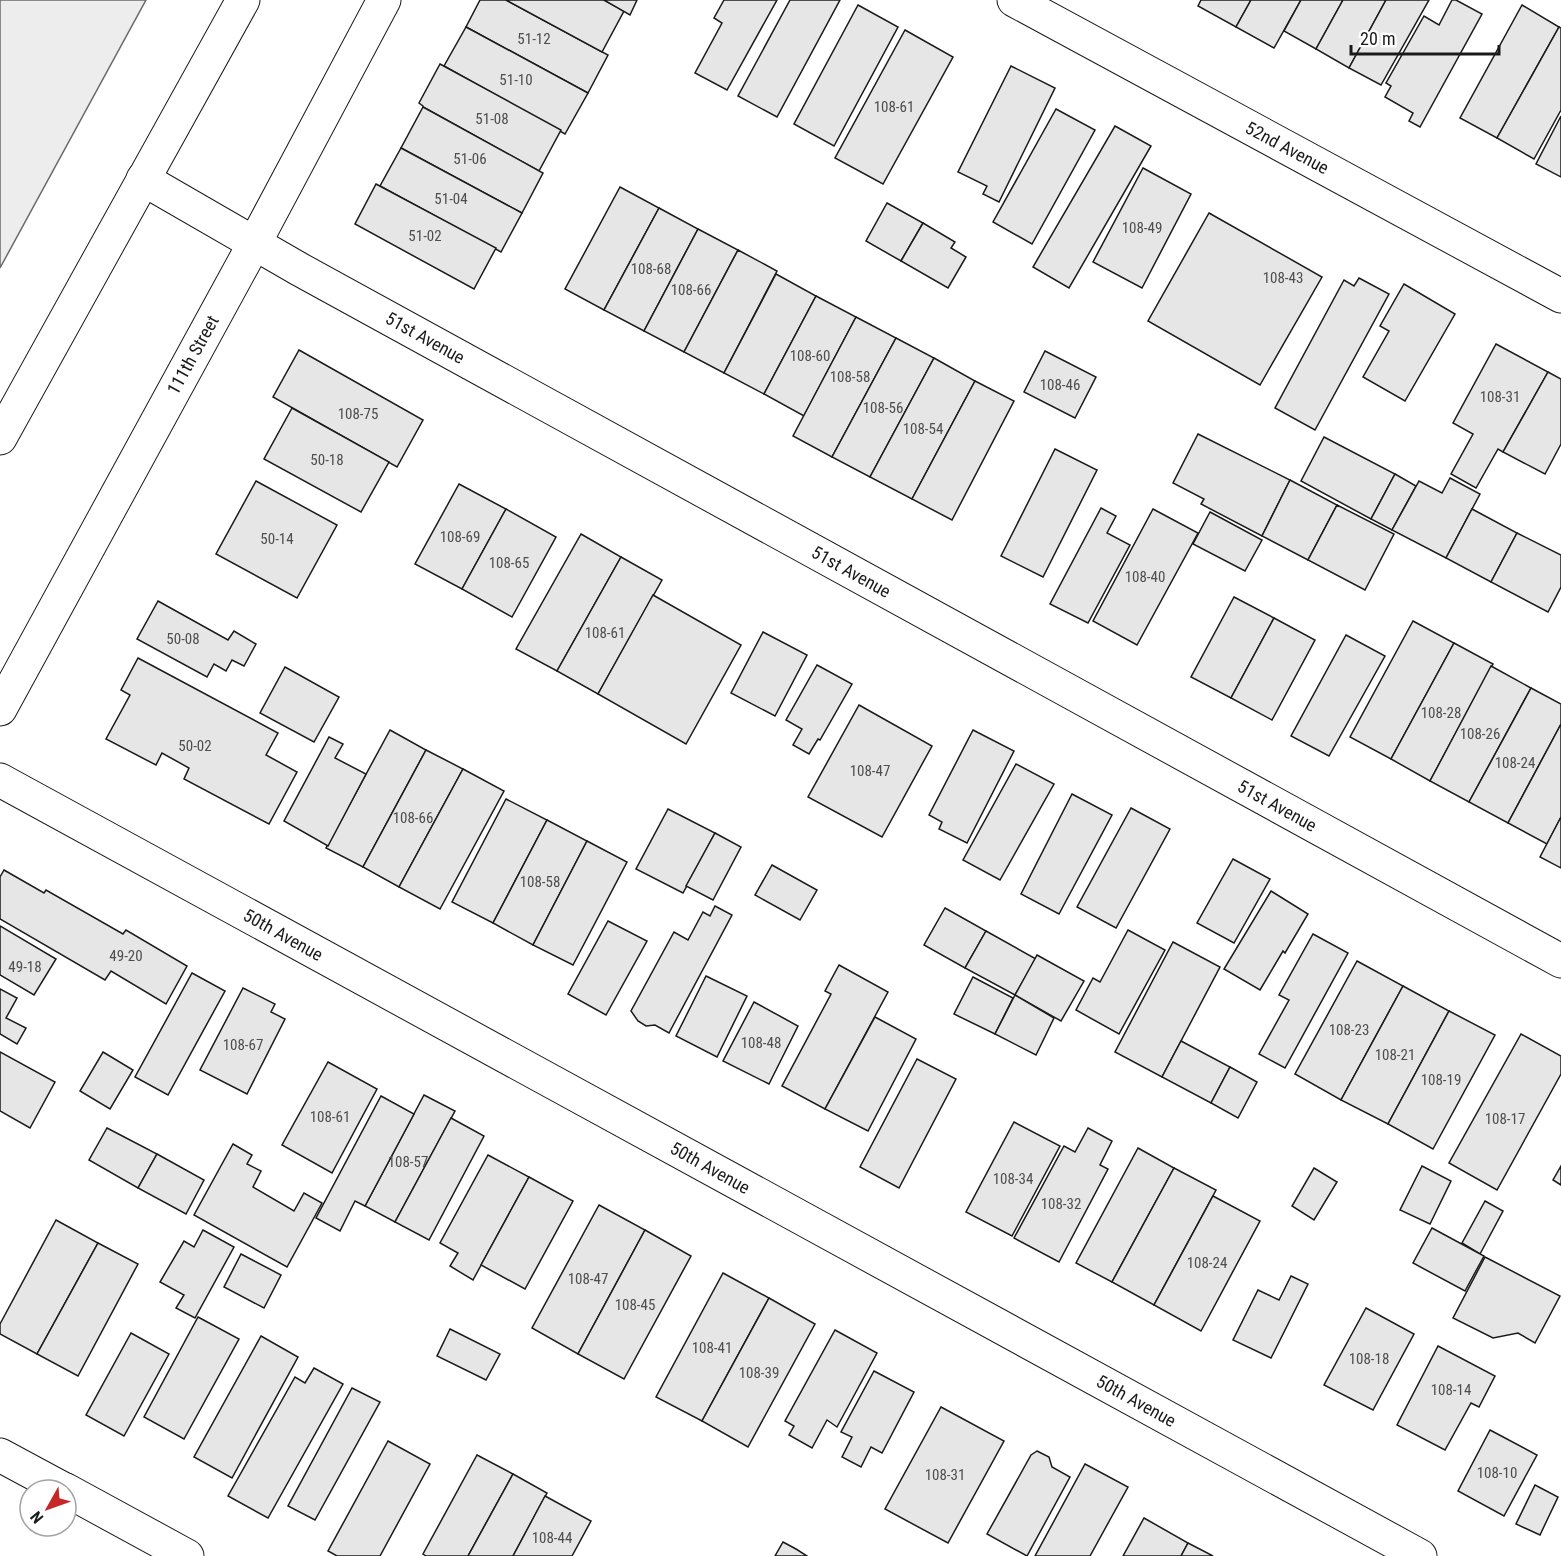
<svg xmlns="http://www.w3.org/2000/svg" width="1561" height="1556" viewBox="0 0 1561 1556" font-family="'Roboto Condensed',sans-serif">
<rect width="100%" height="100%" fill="#fff"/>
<path fill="#ededed" stroke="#6a6a6a" stroke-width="1.5" d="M0,0H146L0,268Z"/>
<g fill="#e6e6e6" stroke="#1a1a1a" stroke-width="1.5">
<path d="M480,0H506L608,55L588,93L466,27Z"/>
<path d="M506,0H604L624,11L602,52Z"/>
<path d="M604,0H637L630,15Z"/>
<path d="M724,0H777L727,90L695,73L722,23L714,18Z"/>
<path d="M790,0H840L777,117L738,96Z"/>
<path d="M1201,0H1251L1236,27L1198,6Z"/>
<path d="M1251,0H1301L1274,48L1236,27Z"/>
<path d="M1301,0H1343L1316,49L1284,31Z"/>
<path d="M1343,0H1386L1349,68L1316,49Z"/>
<path d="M1386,0H1429L1381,85L1349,68Z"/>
<path d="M1452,0H1456L1482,14L1420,127L1409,121L1413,113L1385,97L1391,86L1386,83L1424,16L1439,25Z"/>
<path d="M858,5L898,27L834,146L794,124Z"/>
<path d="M1522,5L1559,27L1497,138L1460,118Z"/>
<path d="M466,27L588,93L565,134L444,66Z"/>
<path d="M1559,27L1561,28V110L1534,159L1497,138Z"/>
<path d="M905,30L953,57L883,184L835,158Z"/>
<path d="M440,64L561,130L539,171L423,107V106L419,103Z"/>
<path d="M1011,66L1055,88L999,202L983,194L987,186L958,172Z"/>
<path d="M423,107L543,173L522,213L401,148Z"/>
<path d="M1056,109L1095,130L1032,244L993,222Z"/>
<path d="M1561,116V177L1536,164Z"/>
<path d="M1115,126L1151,146L1069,288L1033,267Z"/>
<path d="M401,148L522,213L501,252L380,186Z"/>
<path d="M1143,168L1191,194L1142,288L1093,262Z"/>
<path d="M376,184L496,248L474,289L355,224Z"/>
<path d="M620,187L659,208L604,310L565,289Z"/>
<path d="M887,203L923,223L901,261L866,241Z"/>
<path d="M659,208L698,229L644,331L604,310Z"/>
<path d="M1209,213L1322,277L1260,385L1148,321Z"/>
<path d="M923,223L955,242L951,248L966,257L948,288L901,261Z"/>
<path d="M698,229L738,250L684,352L644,331Z"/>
<path d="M738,250L777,271L724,373L684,352Z"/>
<path d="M776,274L816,296L764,394L724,373Z"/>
<path d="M1359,278L1389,294L1315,430L1275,408L1344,280L1354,286Z"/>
<path d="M1404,284L1455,314L1405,401L1363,377L1389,331L1380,326Z"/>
<path d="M816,296L856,317L804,416L764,394Z"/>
<path d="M856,317L896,338L832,457L793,436Z"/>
<path d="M896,338L934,358L870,477L832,457Z"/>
<path d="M1496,344L1548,372L1503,452L1498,449L1476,488L1451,474L1473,434L1453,423Z"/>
<path d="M299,350L423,420L397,467L273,397Z"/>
<path d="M1045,351L1096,377L1075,418L1024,392Z"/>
<path d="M934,358L975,381L912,499L870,477Z"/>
<path d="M1548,372L1561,379V444L1545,474L1503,452Z"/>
<path d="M975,381L1014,401L952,520L912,499Z"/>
<path d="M292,408L389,462L361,512L264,459Z"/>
<path d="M1198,434L1290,480L1262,536L1201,504L1204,499L1173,483Z"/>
<path d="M1324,437L1395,474L1371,519L1301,481Z"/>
<path d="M1055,449L1097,470L1043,577L1001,556Z"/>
<path d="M1395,474L1416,486L1392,530L1371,519Z"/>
<path d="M1450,478L1480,494L1446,558L1392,530L1419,481L1442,493Z"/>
<path d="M1290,480L1337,505L1308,560L1262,536Z"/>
<path d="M256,481L337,525L297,598L216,554Z"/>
<path d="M459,484L506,509L462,589L415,564Z"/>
<path d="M1337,505L1394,534L1365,590L1308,560Z"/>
<path d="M1101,508L1116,516L1107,533L1130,545L1088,623L1050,604Z"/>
<path d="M506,509L556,537L512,617L462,589Z"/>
<path d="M1153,509L1198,533L1137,645L1093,621Z"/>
<path d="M1472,509L1517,533L1491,582L1446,558Z"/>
<path d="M1210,512L1262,540L1245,571L1193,544Z"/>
<path d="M1517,533L1561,555V587L1548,612L1491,582Z"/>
<path d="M581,534L621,557L557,671L516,649Z"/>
<path d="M621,557L662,580L598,694L557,671Z"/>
<path d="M653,595L741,645L686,744L598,694Z"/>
<path d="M1234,597L1274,618L1231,698L1191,677Z"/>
<path d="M158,601L228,640L234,631L256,644L244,666L232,660L226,671L214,664L207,677L137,639Z"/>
<path d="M1274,618L1315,640L1272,720L1231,698Z"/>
<path d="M1413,621L1454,643L1391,759L1350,737Z"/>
<path d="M763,632L807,655L775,716L731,693Z"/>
<path d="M1346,635L1385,656L1329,756L1291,736Z"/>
<path d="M1454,643L1493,664L1430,781L1391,759Z"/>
<path d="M138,658L278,733L266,755L297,772L269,824L184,779L189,768L162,753L156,765L106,739L130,695L121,690Z"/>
<path d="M817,665L852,684L820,740L818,739L809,754L793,745L802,729L786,720Z"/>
<path d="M1491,666L1531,688L1469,802L1430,781Z"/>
<path d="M285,667L339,697L314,742L260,713Z"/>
<path d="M1531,688L1561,704V724L1508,823L1469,802Z"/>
<path d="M859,705L932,746L882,837L808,797Z"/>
<path d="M1561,724V817L1547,844L1508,823Z"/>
<path d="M390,730L426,750L363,867L326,848Z"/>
<path d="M973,730L1014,751L967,843L939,829L942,822L929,815Z"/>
<path d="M329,737L343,744L335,758L366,774L328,846L284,821Z"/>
<path d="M426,750L463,769L399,887L363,867Z"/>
<path d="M1016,764L1054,784L1000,880L963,860Z"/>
<path d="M463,769L504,791L440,909L399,887Z"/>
<path d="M1072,794L1112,815L1059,914L1021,894Z"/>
<path d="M506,799L547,820L493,923L452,902Z"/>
<path d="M1131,808L1170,829L1116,928L1077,907Z"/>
<path d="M668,809L715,833L683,893L636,869Z"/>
<path d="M1561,817V868L1540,857Z"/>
<path d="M547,820L587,841L533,945L493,923Z"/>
<path d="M715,833L741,847L713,900L686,886Z"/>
<path d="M587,841L627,862L573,965L533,945Z"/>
<path d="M1233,859L1270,879L1234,943L1197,923Z"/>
<path d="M772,865L817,890L800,920L755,895Z"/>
<path d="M4,870L44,893L46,890L123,934L126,930L187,966L166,1004L111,971L105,980L0,919V877Z"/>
<path d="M1271,891L1308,914L1285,953L1283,951L1260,990L1224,969Z"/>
<path d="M715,906L732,915L669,1033L655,1025L646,1026L638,1021L631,1011L674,932L688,940L703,912L710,916Z"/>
<path d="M945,908L986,931L965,968L924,945Z"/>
<path d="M608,921L647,941L606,1015L568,994Z"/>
<path d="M0,926L56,959L34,995L0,975Z"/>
<path d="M1128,930L1165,950L1119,1034L1076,1010L1093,978L1100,982Z"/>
<path d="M986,931L1036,959L1015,995L965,968Z"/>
<path d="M1313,934L1348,953L1285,1068L1259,1054L1289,1000L1279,995Z"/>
<path d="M1173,942L1220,967L1162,1077L1115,1052Z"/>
<path d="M1037,955L1084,981L1061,1021L1015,995Z"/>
<path d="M1357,961L1403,986L1341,1100L1295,1074Z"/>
<path d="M839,965L888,992L825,1109L782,1086L831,994L825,991Z"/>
<path d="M192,973L225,991L168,1095L135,1077Z"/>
<path d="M706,976L747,996L717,1057L676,1036Z"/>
<path d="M973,977L1013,998L995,1034L954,1014Z"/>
<path d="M1403,986L1449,1011L1388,1124L1341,1100Z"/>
<path d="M243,988L275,1004L271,1012L285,1019L247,1094L200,1070Z"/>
<path d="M0,989L17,998L6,1018L26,1028L17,1044L0,1034Z"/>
<path d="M1015,995L1054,1018L1036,1055L995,1034Z"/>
<path d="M754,1002L798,1026L769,1084L723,1061Z"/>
<path d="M1449,1011L1495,1035L1433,1149L1388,1124Z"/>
<path d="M875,1017L916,1039L868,1131L825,1109Z"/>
<path d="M1521,1034L1561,1056V1074L1497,1190L1449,1163Z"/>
<path d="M1181,1041L1230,1067L1211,1103L1162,1077Z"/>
<path d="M0,1052L55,1082L30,1128L0,1111Z"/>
<path d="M103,1052L133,1070L110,1109L80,1091Z"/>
<path d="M917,1059L956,1079L899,1188L860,1167Z"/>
<path d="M328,1062L377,1089L332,1173L282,1145Z"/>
<path d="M1230,1067L1257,1082L1238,1118L1211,1103Z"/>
<path d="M424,1095L455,1111L395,1222L365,1206Z"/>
<path d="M381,1096L414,1114L365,1206L355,1201L340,1231L316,1218Z"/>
<path d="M451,1118L484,1136L429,1240L395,1222Z"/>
<path d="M1014,1122L1060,1146L1012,1236L966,1212Z"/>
<path d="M107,1128L157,1154L138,1188L89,1160Z"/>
<path d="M1088,1128L1112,1141L1100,1165L1108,1169L1059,1262L1014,1238L1064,1146L1075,1152Z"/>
<path d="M233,1144L252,1155L247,1164L261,1171L253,1187L294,1211L304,1193L322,1203L287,1267L194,1215Z"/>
<path d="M1138,1148L1174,1168L1112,1282L1076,1263Z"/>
<path d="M157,1154L204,1180L186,1214L138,1188Z"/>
<path d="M488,1155L529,1177L473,1280L450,1266L458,1253L440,1243Z"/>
<path d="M1422,1166L1451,1181L1430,1224L1400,1210Z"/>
<path d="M1561,1166V1185L1553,1180Z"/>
<path d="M1174,1168L1216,1190L1154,1305L1112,1282Z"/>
<path d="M1314,1168L1337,1182L1314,1220L1292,1206Z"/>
<path d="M529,1177L573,1201L525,1289L481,1265Z"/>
<path d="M1213,1196L1260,1221L1201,1331L1154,1305Z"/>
<path d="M1485,1201L1503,1211L1480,1254L1462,1243Z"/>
<path d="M599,1205L645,1230L578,1354L532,1328Z"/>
<path d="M56,1220L98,1243L37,1354L0,1334V1324Z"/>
<path d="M1432,1228L1484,1256L1465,1291L1413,1263Z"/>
<path d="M203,1230L234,1247L195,1318L176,1308L184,1295L160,1282L184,1241L194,1247Z"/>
<path d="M645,1230L691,1256L624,1379L578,1354Z"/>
<path d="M98,1243L138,1264L78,1376L37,1354Z"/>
<path d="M241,1254L281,1275L264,1308L224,1287Z"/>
<path d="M1485,1257L1560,1296L1535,1343L1518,1333L1493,1338L1453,1318Z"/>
<path d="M723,1273L769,1298L702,1421L656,1397Z"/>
<path d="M1291,1276L1308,1284L1271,1358L1233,1340L1258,1290L1279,1300Z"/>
<path d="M769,1298L815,1324L748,1447L702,1421Z"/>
<path d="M1366,1308L1414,1334L1373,1410L1324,1385Z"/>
<path d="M198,1317L239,1339L184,1439L144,1417Z"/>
<path d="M450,1329L500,1354L486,1380L437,1356Z"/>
<path d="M835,1330L877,1353L837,1427L827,1420L812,1448L789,1435L794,1426L785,1421Z"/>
<path d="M131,1333L169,1354L124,1436L86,1415Z"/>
<path d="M261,1336L298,1357L232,1478L194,1457Z"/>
<path d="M1438,1346L1495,1376L1479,1407L1471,1403L1445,1450L1397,1425Z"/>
<path d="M314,1368L343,1384L268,1518L228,1496L295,1377L305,1383Z"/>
<path d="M874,1371L914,1392L882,1453L871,1447L861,1467L842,1457L852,1437L841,1432Z"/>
<path d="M352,1388L380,1402L315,1520L288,1506Z"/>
<path d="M941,1407L1004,1441L948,1543L885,1509Z"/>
<path d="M1490,1430L1537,1455L1504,1516L1458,1491Z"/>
<path d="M388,1441L430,1464L380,1556H337L328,1551Z"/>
<path d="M1037,1451L1049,1457L1052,1467L1070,1477L1027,1556L987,1534L1031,1455Z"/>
<path d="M477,1455L513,1474L468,1556H426L423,1554Z"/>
<path d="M1085,1464L1128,1487L1090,1556H1035Z"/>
<path d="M513,1474L547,1493L513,1556H468Z"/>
<path d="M1535,1485L1558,1497L1540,1535L1516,1524Z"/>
<path d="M545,1496L591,1521L572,1556H513Z"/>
<path d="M1144,1518L1188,1543L1181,1556H1123Z"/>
<path d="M783,1542L796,1549L807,1556H775Z"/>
<path d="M1188,1543L1213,1556H1181Z"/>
</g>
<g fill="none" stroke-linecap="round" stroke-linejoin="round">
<defs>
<g id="minor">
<path d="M1014,0L1561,296"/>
<path d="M143,179L299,269L1561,961"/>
<path d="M0,438L243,0"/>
<path d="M0,709L254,244L384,0"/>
<path d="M0,780L1420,1556"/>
<path d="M0,1455L65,1490"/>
<path d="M66,1490L187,1556"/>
</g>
</defs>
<use href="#minor" stroke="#1a1a1a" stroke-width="35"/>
<use href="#minor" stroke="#fff" stroke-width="33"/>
</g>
<g text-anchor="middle" stroke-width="4.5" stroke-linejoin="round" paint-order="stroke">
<g font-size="15" fill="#4d4d4d">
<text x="534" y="44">51-12</text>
<text x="516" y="85">51-10</text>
<text x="894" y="112">108-61</text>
<text x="492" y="124">51-08</text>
<text x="470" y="164">51-06</text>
<text x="451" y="204">51-04</text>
<text x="1142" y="233">108-49</text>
<text x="425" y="241">51-02</text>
<text x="651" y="274">108-68</text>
<text x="1283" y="283">108-43</text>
<text x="691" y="295">108-66</text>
<text x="810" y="361">108-60</text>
<text x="850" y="382">108-58</text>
<text x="1060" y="390">108-46</text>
<text x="1500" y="402">108-31</text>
<text x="883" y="413">108-56</text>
<text x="358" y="419">108-75</text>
<text x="923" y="434">108-54</text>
<text x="327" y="465">50-18</text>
<text x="460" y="542">108-69</text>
<text x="277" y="544">50-14</text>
<text x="509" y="568">108-65</text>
<text x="1145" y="582">108-40</text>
<text x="605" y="638">108-61</text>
<text x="183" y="644">50-08</text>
<text x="1441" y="718">108-28</text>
<text x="1480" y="739">108-26</text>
<text x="195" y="751">50-02</text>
<text x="1515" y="768">108-24</text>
<text x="870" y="776">108-47</text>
<text x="413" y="823">108-66</text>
<text x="540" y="887">108-58</text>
<text x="126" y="961">49-20</text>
<text x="25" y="972">49-18</text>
<text x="1349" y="1035">108-23</text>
<text x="761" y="1048">108-48</text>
<text x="243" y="1050">108-67</text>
<text x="1395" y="1060">108-21</text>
<text x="1441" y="1085">108-19</text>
<text x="330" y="1122">108-61</text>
<text x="1505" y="1124">108-17</text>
<text x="408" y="1167">108-57</text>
<text x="1013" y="1184">108-34</text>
<text x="1061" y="1209">108-32</text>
<text x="1207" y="1268">108-24</text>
<text x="588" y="1284">108-47</text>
<text x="635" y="1310">108-45</text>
<text x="712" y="1353">108-41</text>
<text x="1369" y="1364">108-18</text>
<text x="759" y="1378">108-39</text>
<text x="1451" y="1395">108-14</text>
<text x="1497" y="1478">108-10</text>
<text x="945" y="1480">108-31</text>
<text x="552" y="1543">108-44</text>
</g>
<g font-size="18" fill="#1a1a1a" stroke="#fff">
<text transform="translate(1287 148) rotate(28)" y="6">52nd Avenue</text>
<text transform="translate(425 338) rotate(29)" y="6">51st Avenue</text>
<text transform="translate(193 355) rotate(-61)" y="6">111th Street</text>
<text transform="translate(851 572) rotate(29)" y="6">51st Avenue</text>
<text transform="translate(1277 806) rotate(29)" y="6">51st Avenue</text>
<text transform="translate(283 935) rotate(29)" y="6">50th Avenue</text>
<text transform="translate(710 1168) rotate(29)" y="6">50th Avenue</text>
<text transform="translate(1136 1401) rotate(29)" y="6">50th Avenue</text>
</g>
</g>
<g transform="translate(48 1508) rotate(230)"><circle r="28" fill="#ffffff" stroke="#a3a3a3" stroke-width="1.5"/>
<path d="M0-4.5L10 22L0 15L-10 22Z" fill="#c62828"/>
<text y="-9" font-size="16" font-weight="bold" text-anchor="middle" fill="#1a1a1a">N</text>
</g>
<path d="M1351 45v9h148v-9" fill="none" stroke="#1a1a1a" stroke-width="3"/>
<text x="1360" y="45" font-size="18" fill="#1a1a1a" stroke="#ffffff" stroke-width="4.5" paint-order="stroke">20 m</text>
</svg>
